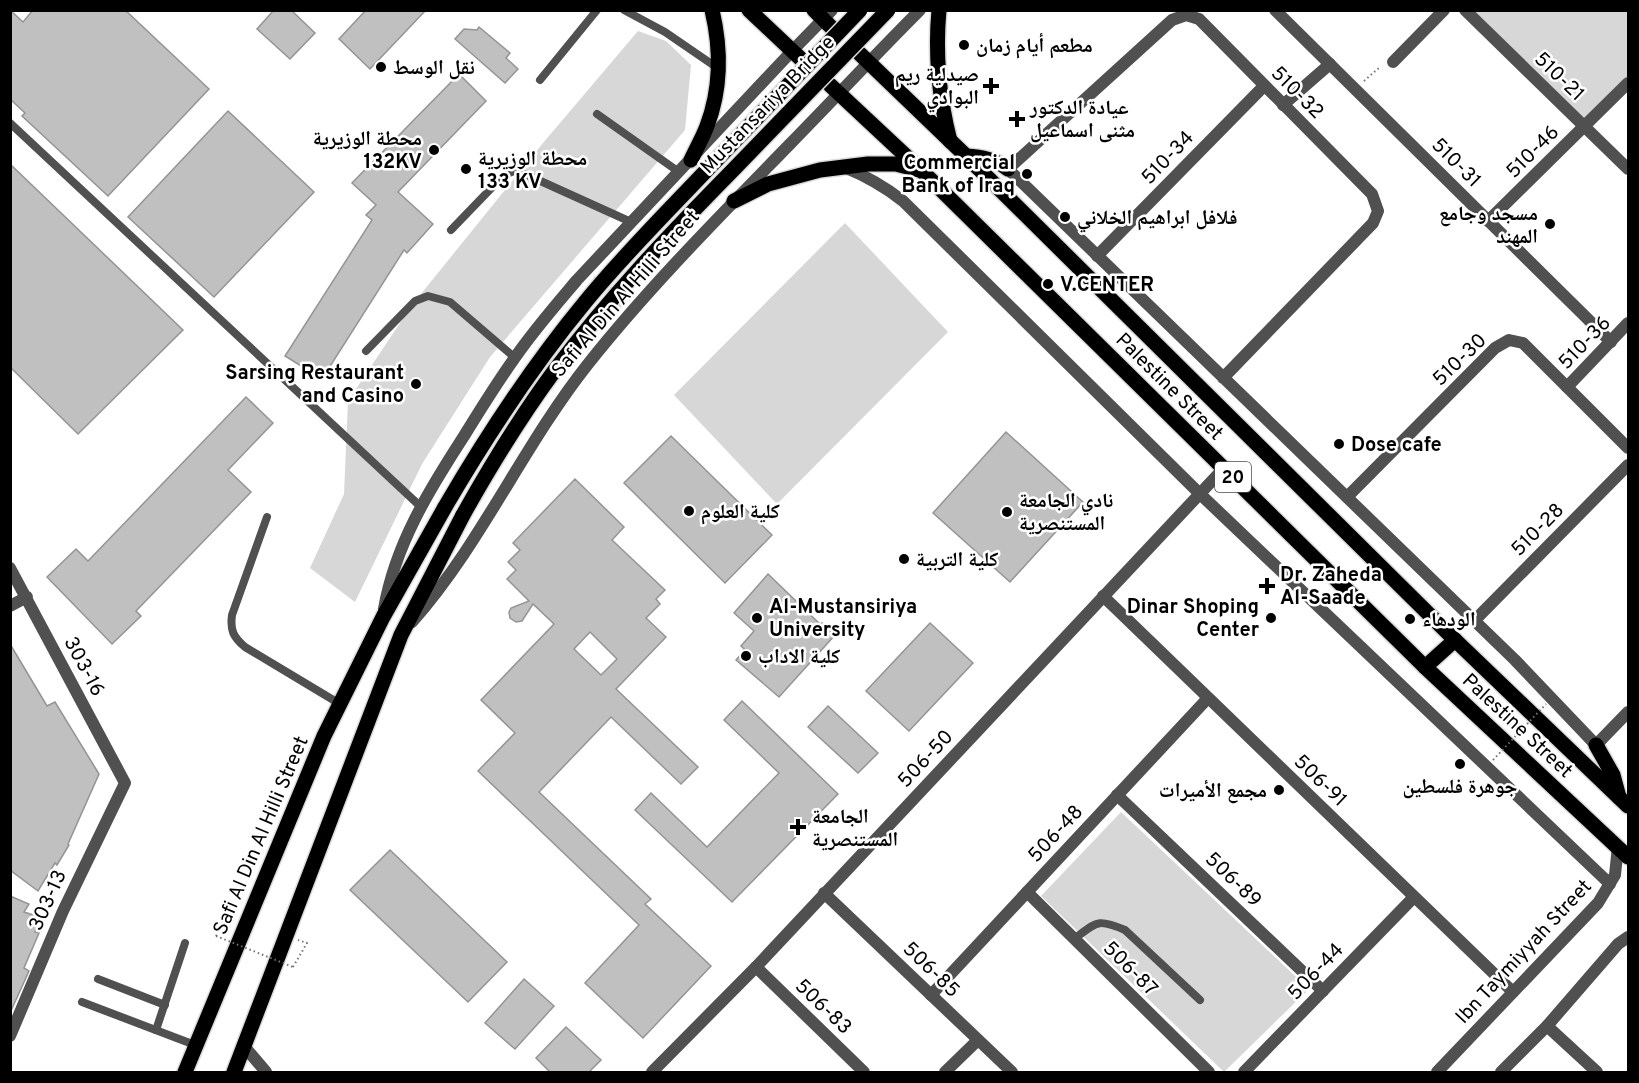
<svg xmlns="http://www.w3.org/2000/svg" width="1639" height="1083" viewBox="0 0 1639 1083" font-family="Overpass,'Noto Naskh Arabic',sans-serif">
<rect width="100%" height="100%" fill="#fff"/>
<g fill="#d7d7d7">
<path d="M1465,11H1628V83L1584,127Z"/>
<path d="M638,31L666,41L691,65L685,130L490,357L422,464L355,602L310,568L344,494L348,401L412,305L543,143Z"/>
<path d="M845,223L948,332L777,504L674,395Z"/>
<path d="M1121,812L1309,989L1224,1072L1041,896Z"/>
</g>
<g fill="#c0c0c0" stroke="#949494" stroke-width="1.5" fill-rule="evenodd">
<path d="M10,10L23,22L33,10H125L209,89L108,196L22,116L25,113L10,99Z"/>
<path d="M274,10H291L315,33L290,59L257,29Z"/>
<path d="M366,10H426L370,69L339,39Z"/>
<path d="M479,27L510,53L506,58L518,69L505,83L455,39L464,29L477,30Z"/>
<path d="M459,74L486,101L398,192L433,224L407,253L404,250L322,379L285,356L372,220L366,215L376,205L352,183Z"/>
<path d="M228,111L314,192L214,297L128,217Z"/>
<path d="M10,164L183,330L78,434L10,367Z"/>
<path d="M246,397L273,423L228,470L251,492L136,611L141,616L112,644L47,577L76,549L88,561Z"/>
<path d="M1006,432L1083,502L1010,582L933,513Z"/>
<path d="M671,436L772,535L725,583L624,483Z"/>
<path d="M575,479L624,527L612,540L665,590L656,599L660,604L646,618L666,637L616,689L698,767L681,784L611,717L539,792L651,899L645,904L711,966L643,1038L585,983L639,925L478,771L515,733L481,700L554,624L533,604L522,621L516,622L510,618L509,612L511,608L529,601L507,579L516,570L508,562L520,550L513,543ZM590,632L617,659L601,675L574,649Z"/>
<path d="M768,574L820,624L822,623L835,635L779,697L736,660L745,650L741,646L754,631L734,613Z"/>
<path d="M930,623L973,663L909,731L866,691Z"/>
<path d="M10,644L47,706L55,702L99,774L68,844L69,845L57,865L55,863L38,891L10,870Z"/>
<path d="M742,701L838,794L732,902L635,810L651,793L707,847L779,773L724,720Z"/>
<path d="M828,706L878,753L858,773L808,727Z"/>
<path d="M390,850L507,962L468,1002L350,890Z"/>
<path d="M10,896L29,904L24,912L40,917L35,932L39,933L24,968L29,971L10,1013Z"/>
<path d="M524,979L554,1006L515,1049L485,1023Z"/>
<path d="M566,1027L601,1060L589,1072H550L536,1058Z"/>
</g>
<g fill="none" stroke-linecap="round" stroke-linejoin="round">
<path stroke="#d9d9d9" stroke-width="12" stroke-dasharray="12 6" stroke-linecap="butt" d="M592,282C606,286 616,294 620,308"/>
<defs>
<g id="primary">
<path d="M749,10L802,60"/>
<path d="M814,10L832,28"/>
<path d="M939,10C935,54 939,98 950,141"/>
<path d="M860,54L966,156L1455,640L1628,806"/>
<path d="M830,85L922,171L1425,667L1628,857"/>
<path d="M966,156C981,157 995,159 1008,169"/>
<path d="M691,160C696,149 703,137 707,126C721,89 721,48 712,10"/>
<path d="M734,201L768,184L820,170L868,164H896L919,170"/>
<path d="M1425,667L1455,640"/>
<path d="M1596,745L1613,775L1619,797"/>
<path d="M185,1072L324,736L383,617L445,507"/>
<path d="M234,1072L401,635L463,515"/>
</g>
</defs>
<use href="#primary" stroke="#dbdbdb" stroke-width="18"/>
<g stroke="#727272" stroke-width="2" stroke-dasharray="1.5 3" stroke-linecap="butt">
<path d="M1364,81L1380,67"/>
<path d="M216,936L229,912L235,914"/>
<path d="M293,967L307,943L298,940"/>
</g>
<g stroke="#505050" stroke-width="8">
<path d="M624,10L665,32L719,69"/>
<path d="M540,80L597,10"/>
<path d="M597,114L679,172"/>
<path d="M10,123L421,507"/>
<path d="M451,230L504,175L514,171L525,174L631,222"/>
<path d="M366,351L415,301L428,296L450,302L514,357"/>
<path d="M267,517L232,615C230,630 233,637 245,647L340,704"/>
<path d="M1074,939C1097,922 1097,918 1125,930L1200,1000"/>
<path d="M98,979L165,1005"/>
<path d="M82,1002L195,1045"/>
<path d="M156,1030L185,943"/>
</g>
<g stroke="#505050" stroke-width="12">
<path d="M1275,10L1611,342"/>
<path d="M1465,10L1628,169"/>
<path d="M1393,62L1444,10"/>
<path d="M1283,105L1330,64"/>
<path d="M844,167C866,176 884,186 903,201L1199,493L1610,884"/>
<path d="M1488,221L1628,83"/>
<path d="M1097,256L1264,86"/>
<path d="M1223,378L1373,223L1378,211L1372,194L1199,19L1186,15L1172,20L1008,169L1515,660L1596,745L1628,712"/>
<path d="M1567,387L1628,323"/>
<path d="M1347,497L1495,348L1509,340L1523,343L1628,448"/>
<path d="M10,568L125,783L63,911L10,1036"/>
<path d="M1103,596L1513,992"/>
<path d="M10,606L27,597"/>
<path d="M1474,621L1628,465"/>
<path d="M1117,795L1323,991"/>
<path d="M1027,892L1209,1072"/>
<path d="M824,893L1012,1072"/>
<path d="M756,967L864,1072"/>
<path d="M931,995L1208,698"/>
<path d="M1547,1026L1597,1072"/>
<path d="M652,1072L756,967L1224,468"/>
<path d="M945,1072L978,1040"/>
<path d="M1244,1072L1414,897"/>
</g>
<g stroke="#505050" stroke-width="12">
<path d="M384,609C395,545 429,490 464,436C480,410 496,384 514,359C533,331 555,306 577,280L792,51L832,10"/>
<path d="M412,622C481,544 523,446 588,364C650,286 721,215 790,144C834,99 876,54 920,10"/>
<path d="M244,1046L266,1072"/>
<path d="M1437,1072L1598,903L1615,875L1618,846"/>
<path d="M1501,1072L1547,1026L1618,944L1628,937"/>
</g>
<use href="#primary" stroke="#000" stroke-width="15"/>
<defs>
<g id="primary-bridge">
<path d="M445,507C487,435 533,365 586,301C622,257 663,216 703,174C755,120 807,65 860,10"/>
<path d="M463,515C491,465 521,416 555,370C609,298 670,234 733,170C784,117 836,64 888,10"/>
</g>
</defs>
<use href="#primary-bridge" stroke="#dbdbdb" stroke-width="18" stroke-linecap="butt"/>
<g stroke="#727272" stroke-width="2" stroke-dasharray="1.5 3" stroke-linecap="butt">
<path d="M1493,760L1546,704"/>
<path d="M216,936L293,967"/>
</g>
<use href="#primary-bridge" stroke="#000" stroke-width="15"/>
</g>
<g fill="#000" stroke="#fff" stroke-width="2">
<circle cx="964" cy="45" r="6"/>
<circle cx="381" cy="67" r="6"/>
<path d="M988 77h6v6h6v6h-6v6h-6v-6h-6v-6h6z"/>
<path d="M1014 110h6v6h6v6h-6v6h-6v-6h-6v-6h6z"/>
<circle cx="434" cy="150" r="6"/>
<circle cx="466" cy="169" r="6"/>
<circle cx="1027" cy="174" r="6"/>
<circle cx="1065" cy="217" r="6"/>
<circle cx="1550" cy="224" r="6"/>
<circle cx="1048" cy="284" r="6"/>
<circle cx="416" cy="384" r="6"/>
<circle cx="1339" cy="444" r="6"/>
<circle cx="689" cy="511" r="6"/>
<circle cx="1007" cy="512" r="6"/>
<circle cx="904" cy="559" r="6"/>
<path d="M1264 577h6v6h6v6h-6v6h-6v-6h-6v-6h6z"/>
<circle cx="757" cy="618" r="6"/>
<circle cx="1271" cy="618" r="6"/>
<circle cx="1410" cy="619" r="6"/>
<circle cx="746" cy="656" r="6"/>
<circle cx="1460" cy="764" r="6"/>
<circle cx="1279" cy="790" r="6"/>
<path d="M795 818h6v6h6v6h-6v6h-6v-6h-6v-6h6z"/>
</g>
<g text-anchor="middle" stroke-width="5" stroke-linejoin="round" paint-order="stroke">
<rect fill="#fff" stroke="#4c4c4c" stroke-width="1.5" x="1215" y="462" width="36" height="30" rx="4.5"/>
<g font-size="18" font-weight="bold" fill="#000">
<text x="1233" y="483">20</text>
</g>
<g font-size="20" font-weight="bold" fill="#000" stroke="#fff" text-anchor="start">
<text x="976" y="52">مطعم أيام زمان</text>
<text x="393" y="74">نقل الوسط</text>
<text x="979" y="81" text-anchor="end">صيدلية ريم<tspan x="979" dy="23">البوادي</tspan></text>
<text x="1030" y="114">عيادة الدكتور<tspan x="1030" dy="23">مثنى اسماعيل</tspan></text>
<text x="422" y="145" text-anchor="end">محطة الوزيرية<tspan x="422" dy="23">132KV</tspan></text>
<text x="478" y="165">محطة الوزيرية<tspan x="478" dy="23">133 KV</tspan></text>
<text x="1015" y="169" text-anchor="end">Commercial<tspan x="1015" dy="23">Bank of Iraq</tspan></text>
<text x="1538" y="220" text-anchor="end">مسجد وجامع<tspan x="1538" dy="23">المهند</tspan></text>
<text x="1077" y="224">فلافل ابراهيم الخلاني</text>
<text x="1060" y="291">V.CENTER</text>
<text x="404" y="379" text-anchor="end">Sarsing Restaurant<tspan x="404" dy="23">and Casino</tspan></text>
<text x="1351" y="451">Dose cafe</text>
<text x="1019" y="507">نادي الجامعة<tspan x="1019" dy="23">المستنصرية</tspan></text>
<text x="701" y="518">كلية العلوم</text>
<text x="916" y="566">كلية التربية</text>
<text x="1280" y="581">Dr. Zaheda<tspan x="1280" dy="23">Al-Saade</tspan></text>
<text x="769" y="613">Al-Mustansiriya<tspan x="769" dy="23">University</tspan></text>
<text x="1259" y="613" text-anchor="end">Dinar Shoping<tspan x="1259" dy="23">Center</tspan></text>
<text x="1422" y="626">الودهاء</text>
<text x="758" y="663">كلية الاداب</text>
<text x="1460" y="793" text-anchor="middle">جوهرة فلسطين</text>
<text x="1267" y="797" text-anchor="end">مجمع الأميرات</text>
<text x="812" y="823">الجامعة<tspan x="812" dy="23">المستنصرية</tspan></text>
</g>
<g font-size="20" fill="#000" stroke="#fff">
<text transform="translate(1560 76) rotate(44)" y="7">510-21</text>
<text transform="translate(1298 92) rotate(45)" y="7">510-32</text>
<text transform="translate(767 104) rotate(-46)" y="7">Mustansariya Bridge</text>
<text transform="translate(1532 151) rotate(-45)" y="7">510-46</text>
<text transform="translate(1167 157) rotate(-46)" y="7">510-34</text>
<text transform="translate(1457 162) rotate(45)" y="7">510-31</text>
<text transform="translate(625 293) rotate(-49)" y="7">Safi Al Din Al Hilli Street</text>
<text transform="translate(1584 342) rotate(-46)" y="7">510-36</text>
<text transform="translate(1459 359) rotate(-44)" y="7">510-30</text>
<text transform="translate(1170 386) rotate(45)" y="7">Palestine Street</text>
<text transform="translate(1537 529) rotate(-45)" y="7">510-28</text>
<text transform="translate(85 666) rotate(62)" y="7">303-16</text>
<text transform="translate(1518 725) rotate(43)" y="7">Palestine Street</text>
<text transform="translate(925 758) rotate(-47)" y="7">506-50</text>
<text transform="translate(1321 780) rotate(44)" y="7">506-91</text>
<text transform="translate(1055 833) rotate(-47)" y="7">506-48</text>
<text transform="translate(260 835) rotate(-67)" y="7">Safi Al Din Al Hilli Street</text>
<text transform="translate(1234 879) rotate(44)" y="7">506-89</text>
<text transform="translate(47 900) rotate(-66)" y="7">303-13</text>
<text transform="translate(1523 951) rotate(-47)" y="7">Ibn Taymiyyah Street</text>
<text transform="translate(1131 968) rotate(45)" y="7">506-87</text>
<text transform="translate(932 969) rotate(44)" y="7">506-85</text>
<text transform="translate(1315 971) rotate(-46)" y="7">506-44</text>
<text transform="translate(824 1006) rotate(44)" y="7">506-83</text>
</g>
</g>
<rect width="1639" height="1083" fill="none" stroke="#000000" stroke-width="24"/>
</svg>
